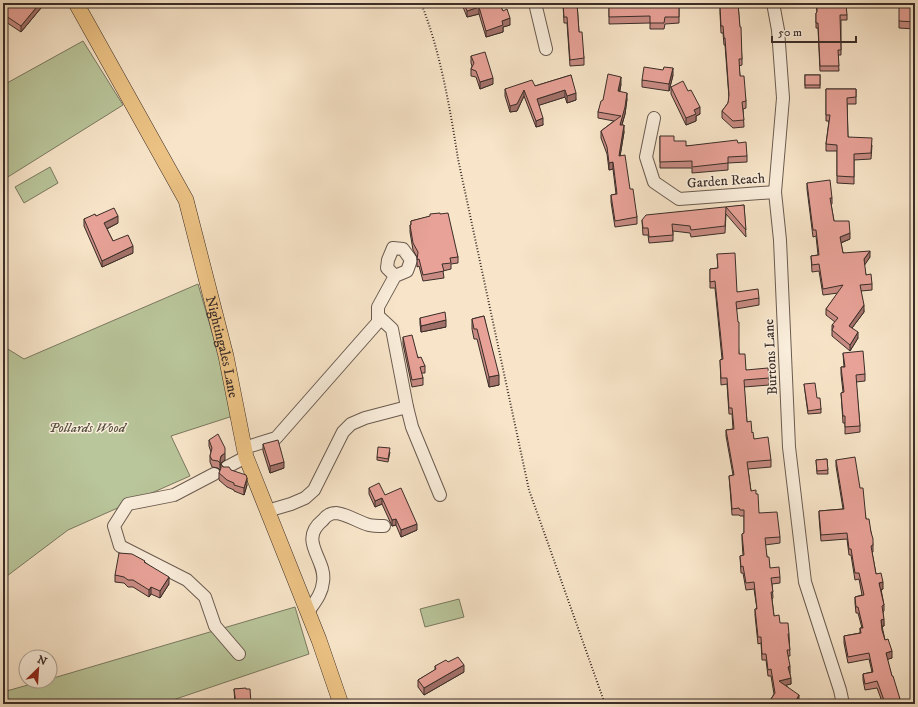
<svg xmlns="http://www.w3.org/2000/svg" width="918" height="707" viewBox="0 0 918 707" font-family="'IM FELL DW Pica',serif">
<rect width="100%" height="100%" fill="#f8e5c9"/>
<filter id="stains"><feTurbulence type="fractalNoise" baseFrequency=".005" numOctaves="4"/><feColorMatrix values="0 0 0 0 .2 0 0 0 0 .09 0 0 0 0 .02 0 0 0 .5 -.17"/></filter>
<radialGradient id="worn" r=".72"><stop offset=".6" stop-color="#630" stop-opacity="0"/><stop offset="1" stop-color="#630" stop-opacity=".3"/></radialGradient>
<g fill="#b9c59a" stroke="#7a7961">
<path d="M83,41L123,105L3,180V77L7,83Z"/>
<path d="M50,167L58,183L24,203L15,187Z"/>
<path d="M198,284L236,415L171,436L190,476L68,530L3,579V346L24,359Z"/>
<path d="M459,599L464,617L425,627L420,609Z"/>
<path d="M295,607L309,654L161,704H3V692L42,681H50V679Z"/>
</g>
<g fill="none" stroke-linecap="round" stroke-linejoin="round">
<defs>
<g id="minor">
<path d="M535,3L546,49"/>
<path d="M773,3L778,30L783,98L775,192L780,240L789,447L805,582L840,690L843,704"/>
<path d="M654,118L646,157L654,182L679,199L775,192"/>
<path d="M378,316L392,329L407,407L412,427L440,495"/>
<path d="M244,448L276,438L378,322V307L395,276L387,268L388,260L393,248L403,249L411,260L407,271L395,276"/>
<path d="M227,467L246,457"/>
<path d="M214,474L174,495L128,504L114,526L120,546L187,580L205,597L215,626L239,654"/>
<path d="M267,511L291,504L305,498L314,490L343,432L351,424L365,418L407,407"/>
<path d="M308,612C314,603 322,594 323,582C327,559 297,541 323,520C326,516 331,513 336,513C347,514 358,522 369,525C373,526 379,526 384,526"/>
</g>
<g id="major">
<path id="s1" d="M76,3L186,200L226,356L246,457L319,640L341,704"/>
</g>
</defs>
<use href="#minor" stroke="#6a5b50" stroke-width="14"/>
<use href="#major" stroke="#3a2d28" stroke-width="16"/>
<path stroke="#3a2d28" stroke-width="2" stroke-dasharray="1 2" stroke-linecap="butt" d="M421,3C440,50 450,108 458,159L529,490L605,704"/>
<use href="#minor" stroke="#faeedc" stroke-width="12"/>
<use href="#major" stroke="#ecc284" stroke-width="15"/>
</g>
<g fill="#c88b83" stroke="#3a2d28">
<path d="M7,3H41V8L21,32L3,20V14L7,7Z"/>
<path d="M463,3H499L510,25L503,27V32L486,37L479,14L467,17L463,7Z"/>
<path d="M560,3H577L579,32L584,58V65L570,66L567,23H564L563,4H560Z"/>
<path d="M609,3H679V23L665,24L664,29H650V23L609,24Z"/>
<path d="M725,3H738L742,59V65L739,66L740,76L746,101V108L743,109L744,127L733,128L722,118V111L728,103L729,98L725,45H724L723,33H721L720,13V6H725Z"/>
<path d="M816,3H840V5L847,15V20H841V55H838L839,71H820L818,28H816V13L817,12Z"/>
<path d="M912,3V4L915,5V29L899,28V21Z"/>
<path d="M471,56L493,84L480,89L476,77L471,76V69L472,66L471,63Z"/>
<path d="M571,75L576,100L567,103L565,97L539,105L543,125L536,127L524,96L517,111L510,112L505,96V89L535,86Z"/>
<path d="M673,75L669,91L642,87V80Z"/>
<rect x="805" y="75" width="15" height="13"/>
<path d="M621,84L620,91L627,99L625,114L622,125L624,132L620,156L637,217V224L615,227L611,202V195L616,194L613,169L609,170L607,154L601,138V131L614,121L598,118V112L603,100Z"/>
<path d="M671,87L688,91L700,114L696,116V121L686,125L671,94Z"/>
<path d="M826,89H856V104H847L848,137L872,145L871,159L854,160V184L837,183V151H826V144L829,121H826Z"/>
<path d="M660,136L686,146L738,143L747,156V162L728,163V170L692,173V168H660Z"/>
<path d="M807,183L832,198V204H831L834,221L850,239L841,243L843,253L870,257L864,265L866,275L872,284V290L861,291L864,312L852,328L858,338L850,351L832,336V325L835,322L826,315V309L838,293L823,295L819,271L812,272L811,256L818,255L816,236L813,237L807,189Z"/>
<path d="M744,205L746,237L726,214L725,233L691,237L690,233L673,231V241L649,243L648,235H643L642,220Z"/>
<path d="M440,214L458,257V263L451,264V269L443,271L444,278L423,281L419,266L417,267V257L413,250L410,232V225H411V221Z"/>
<path d="M96,216L118,223L107,229L113,241L133,253L102,267L84,226V219Z"/>
<path d="M717,254L737,292L759,298V305L736,309L739,354L746,370L769,378V385L744,387L747,422L754,439L771,460V467L748,469L751,491L759,513L780,537V543L765,545L767,557L770,568L780,577V583L772,584L773,598L772,599L774,616L789,634L790,656H788L791,684L786,685L799,702L798,704H771V699L774,694L771,676H768L766,660H762L761,643L758,644L755,615V609H757L754,589L746,590L743,573H741L740,556H743L742,540V534L744,533V516H740L739,515H732L731,501L729,476L733,475L726,436V430L733,429L732,414H729L727,384L721,385L720,360L722,359L715,288H710V269L718,268Z"/>
<path d="M484,316L499,385L489,387L477,339H474L472,329V319Z"/>
<path d="M420,318L446,327L421,332L420,324Z"/>
<path d="M403,337L425,366V373H421L423,378V385L412,387L403,344Z"/>
<path d="M843,353L865,374V381L856,382L860,426V432L845,434V423H843L841,393L843,392L841,374V367H844Z"/>
<path d="M804,384L817,398L821,409V413L808,414Z"/>
<path d="M209,440L225,460L221,463L220,465V470L218,468L212,467L210,462V456L211,452L209,446Z"/>
<path d="M263,444L284,468L270,473L263,451Z"/>
<path d="M390,452L388,462L377,460V457Z"/>
<path d="M827,459L828,474H817L816,460Z"/>
<path d="M836,460L860,488L866,519L871,532L873,545V552H872L876,574L883,589H881L884,605V611L883,612L884,626H882L885,640L892,658L887,659L900,704H883L877,688L865,690L863,680V674L872,672L869,659L848,663L844,643V636L860,633V628H862L858,613H856L855,603V597L862,595L859,579L855,580L851,555H849L847,539L821,541L819,517V511L843,509L836,466Z"/>
<path d="M221,464L223,467L231,470L247,485L244,495L234,491V490L227,487L219,480V473L221,469Z"/>
<path d="M369,488L385,495L417,530L401,537L396,525L392,526L382,504L375,507L369,494Z"/>
<path d="M145,562L169,584L160,598L151,594L149,597L133,587H128L124,583L115,582V575Z"/>
<path d="M448,662L464,672L424,695L418,687V680L435,670V666Z"/>
<path d="M234,689H246L251,703L252,704H235Z"/>
</g>
<g fill="#a2716a" stroke="#3a2d28">
<path d="M40,3H41V8L21,32V26Z"/>
<path d="M479,7V14L467,17V11Z"/>
<path d="M510,18V25L503,27V32L486,37V31L502,21Z"/>
<path d="M673,68V75L669,91V84Z"/>
<path d="M621,77V84L618,97V91Z"/>
<path d="M493,78V84L480,89V82Z"/>
<path d="M524,90V96L517,111L510,112V106Z"/>
<path d="M565,90V97L537,106V99Z"/>
<path d="M576,93V100L567,103V96Z"/>
<path d="M627,93V99L625,114L620,131V125Z"/>
<path d="M700,107V114L696,116V121L686,125V118L694,110Z"/>
<path d="M543,118V125L536,127V121Z"/>
<path d="M624,125V132L619,163V156Z"/>
<path d="M613,162V169L609,170V163Z"/>
<path d="M118,216V223L104,230V223Z"/>
<path d="M850,233V239L840,243V237Z"/>
<path d="M133,246V253L102,267V261Z"/>
<path d="M870,251V257L864,266V259Z"/>
<path d="M864,305V312L849,332V326Z"/>
<path d="M446,320V327L421,332V326Z"/>
<path d="M858,332V338L850,351V345Z"/>
<path d="M499,375V385L489,387V377Z"/>
<path d="M225,453V460L221,463L220,465V460L221,456Z"/>
<path d="M284,462V468L270,473V466Z"/>
<path d="M247,478V485L244,495V488Z"/>
<path d="M382,498V504L375,507V501Z"/>
<path d="M396,519V525L392,526V520Z"/>
<path d="M417,524V530L401,537V530Z"/>
<path d="M169,577V584L160,598V591Z"/>
<path d="M883,582V589L879,590V583Z"/>
<path d="M151,587V594L149,597V590Z"/>
<path d="M884,619V626H881V620Z"/>
<path d="M892,651V658L886,660V653Z"/>
<path d="M464,665V672L424,695V688Z"/>
<path d="M790,666V673H788V667Z"/>
<path d="M791,678V684L779,687V681Z"/>
<path d="M799,695V702L798,704H794Z"/>
<path d="M900,699V704H885V703Z"/>
</g>
<g fill="#e8a298" stroke="#3a2d28">
<path d="M8,3H40L21,26L3,14L9,4Z"/>
<path d="M464,3H499L503,11L507,9L510,18L502,21L503,25L486,31L479,7L467,11Z"/>
<path d="M563,3H577L579,32H582L584,58L570,60L567,17H564Z"/>
<path d="M609,3H679V17H665L664,23H650V16L609,17Z"/>
<path d="M726,3H738L740,27H741L742,59H739L740,76H744L746,101L742,102L744,120L733,121L722,111L728,103L729,95L725,38H724L723,26H721L720,6H726Z"/>
<path d="M817,3H840V5L846,4L847,15H840L841,50H838L839,66H820L818,23H816V13L817,12Z"/>
<path d="M899,3H911V4L915,5V22L899,21Z"/>
<path d="M485,52L493,78L480,82L476,71L471,69L474,63L471,56Z"/>
<path d="M644,67L663,70L664,67L673,68L669,84L642,80Z"/>
<path d="M608,74L621,77L618,91L627,93L625,107L620,125H624L619,156L625,155L630,189H633L637,217L615,221L611,195L617,194L613,162L609,163L607,147L601,131L621,116L598,112L601,101L603,100Z"/>
<path d="M571,75L576,93L567,96L565,90L537,99L543,118L536,121L524,90L517,104L510,106L505,89L532,80L535,86Z"/>
<rect x="805" y="75" width="15" height="10"/>
<path d="M683,81L688,91L691,90L700,107L694,110L696,114L686,118L671,87Z"/>
<path d="M826,89H856V97L847,98L848,137L872,138L871,153L854,154V177L837,176V145L826,144L830,115H826Z"/>
<path d="M660,136H674V141H686V146L737,140L738,143L746,142L747,156L728,157V163L692,167V161L660,162Z"/>
<path d="M830,180L832,198H830L834,221H849L850,233L840,237L843,253L870,251L864,259L866,275L871,274L872,284L860,285L864,305L849,326L858,332L850,345L832,330L834,326L832,325L838,318L826,309L843,285L823,289L819,264L812,265L811,256L819,255L816,230H813L807,183Z"/>
<path d="M744,205L746,230L726,207L725,226L691,230L690,226L672,224L673,235L649,237L648,228H643L642,220L646,215Z"/>
<path d="M114,208L118,216L104,223L113,241L128,235L133,246L102,261L84,219L95,214L96,216Z"/>
<path d="M440,213V214L448,213L458,257L450,258L451,263L442,264L444,271L423,275L419,259L417,260L418,252L413,243L410,225H411V221L430,216V214Z"/>
<path d="M735,253L737,292L758,289L759,298L736,302L738,322H739V354H745L746,370L768,368L769,378L744,380L747,422L751,421L752,433L753,432L754,439L768,437L771,460L747,462L751,491L756,490V494H758L759,513L777,512L780,537L765,538L767,557H769L770,568L779,567L780,577L771,578L773,592H771L774,616L779,615L780,623H788L789,634H788L790,650H787L790,666L788,667L791,678L779,681L799,695L794,704H774L773,701L771,699L775,693L771,669L768,670L766,654H762L761,637H758L755,609H757L754,582L746,583L743,566L741,567L740,556L744,555L742,534L744,533V510H740L739,508L732,509L731,495L729,476L734,475L726,430L734,429L732,408H729L727,378H721L720,360L723,359L715,281L710,282V269L718,268L717,254Z"/>
<path d="M445,312L446,320L421,326L420,318Z"/>
<path d="M484,316L499,375L489,377L477,329H474L472,319Z"/>
<path d="M412,335L418,358L421,357L425,366L420,367L423,378L412,380L403,337Z"/>
<path d="M863,351L865,374L856,375L860,426L845,427V416H843L841,393L844,392L841,367H845L843,353Z"/>
<path d="M815,383L817,398H820L821,409L808,411L804,384Z"/>
<path d="M218,434L225,448V453L221,456L220,460V463L218,461L212,460L210,456L212,448L209,440Z"/>
<path d="M278,440L284,462L270,466L263,444Z"/>
<path d="M378,447L390,448L388,459L377,457Z"/>
<path d="M855,457L860,488H863L866,519H869L871,532L873,539V545L871,546L876,574L881,573L883,582L879,583L884,605L882,606L884,619L881,620L882,630L885,640L888,639L892,651L886,653L892,676H893L900,699L885,703L877,681L865,684L863,674L873,672L869,653L848,657L844,636L861,633L860,628H863L858,607H856L855,597L864,595L859,573H855L851,549H849L847,533L821,535L819,511L844,509L836,460Z"/>
<path d="M827,459L828,470L817,471L816,460Z"/>
<path d="M221,464L223,467H229L231,470L246,475L247,478L244,488L234,485V483L227,480L219,473L221,468Z"/>
<path d="M379,483L385,495L401,488L417,524L401,530L396,519L392,520L382,498L375,501L369,488Z"/>
<path d="M119,553L132,554L145,561L144,562L169,577L160,591L151,587L149,590L133,580H128L124,577L115,575Z"/>
<path d="M458,657L464,665L424,688L418,680L436,669L435,666L446,660L448,662Z"/>
<path d="M246,688V689H250L251,703L252,704H236L234,689Z"/>
</g>
<g text-anchor="middle" stroke-width="3" stroke-linejoin="round" paint-order="stroke">
<g font-size="14" fill="#3a2d28" stroke="#faeedc">
<text transform="translate(726 180) rotate(-4)" y="5">Garden Reach</text>
<text dy="5" stroke="none"><textPath href="#s1" startOffset="377">Nightingales Lane</textPath></text>
<text transform="translate(770 357) rotate(-93)" y="5">Burtons Lane</text>
</g>
<g font-size="14" font-style="italic" fill="#5a5344" stroke="#faeedc">
<text x="87" y="432">Pollards Wood</text>
</g>
</g>
<rect width="918" height="707" fill="none" stroke="#f8e5c9" stroke-width="16"/>
<rect x="4" y="4" width="910" height="699" fill="none" stroke="#3a2d28" stroke-width="2"/>
<rect x="8" y="8" width="902" height="691" fill="none" stroke="#3a2d28"/>
<g transform="translate(38 669) rotate(25)"><circle r="19" fill="#faeedc" stroke="#ada194"/>
<path d="M0-3L7 15L0 10L-7 15Z" fill="#8f2418"/>
<text y="-6" font-size="11" font-weight="bold" text-anchor="middle" fill="#3a2d28">N</text>
</g>
<path d="M772 36v6h84v-6" fill="none" stroke="#3a2d28" stroke-width="2"/>
<text x="778" y="36" font-size="12" fill="#3a2d28" stroke="#faeedc" stroke-width="3" paint-order="stroke">50 m</text>
<rect width="100%" height="100%" filter="url(#stains)"/>
<rect width="100%" height="100%" fill="url(#worn)"/>
</svg>
